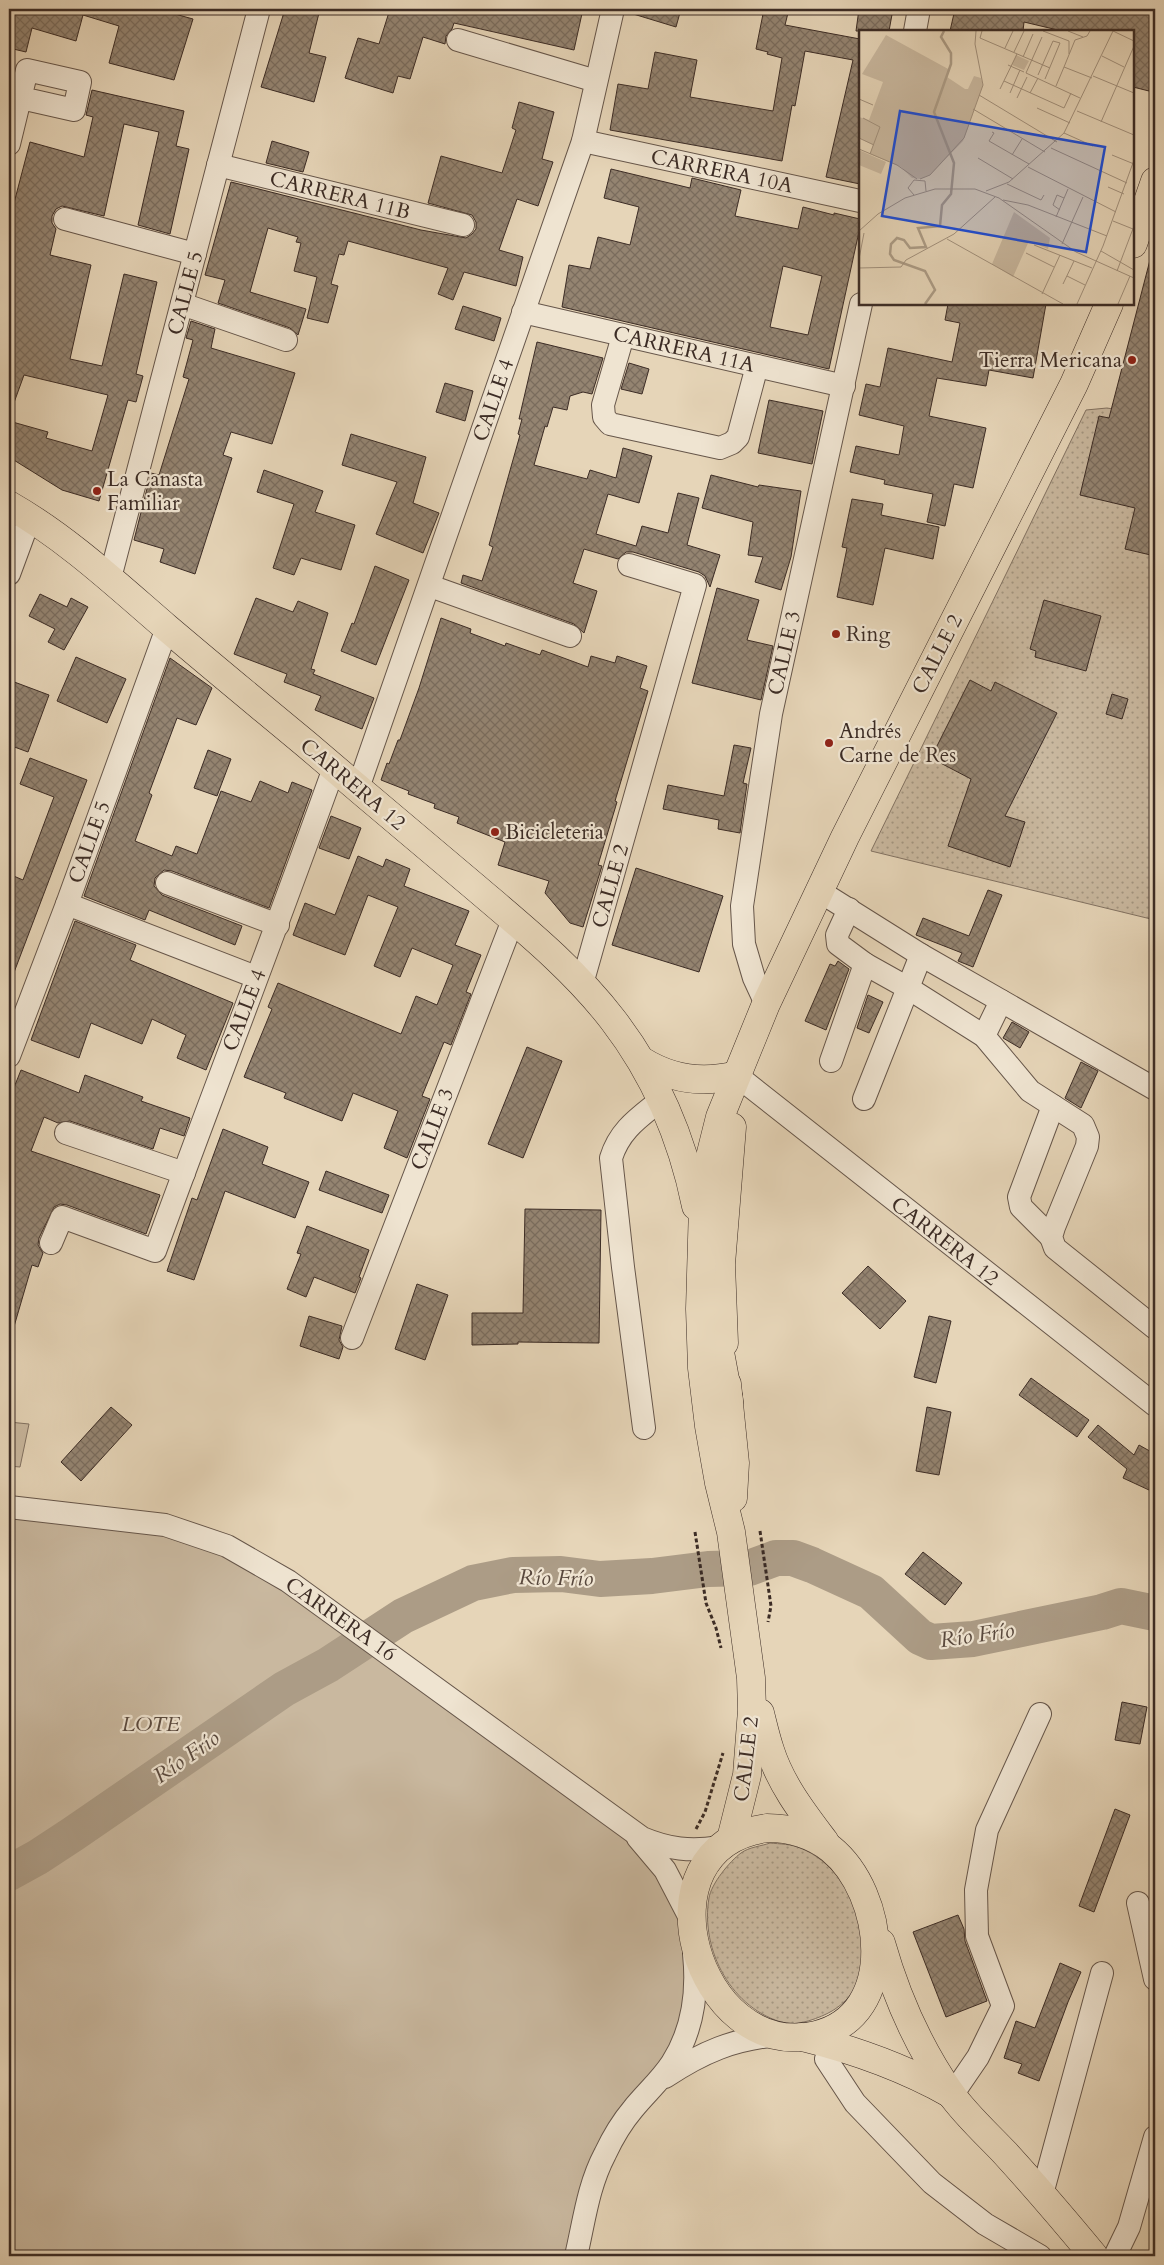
<svg xmlns="http://www.w3.org/2000/svg" width="1164" height="2265" viewBox="0 0 1164 2265" font-family="Cardo,serif">
<defs>
<pattern id="grass-dots" width="8" height="8" patternUnits="userSpaceOnUse" patternTransform="scale(1.25)"><rect width="8" height="8" fill="#c9b89f"/><path d="M2 2h.1M6 6h.1" fill="none" stroke="#a49681" stroke-width="1.8" stroke-linecap="round"/></pattern>
<pattern id="building-cross-hatch" width="8" height="8" patternUnits="userSpaceOnUse" patternTransform="scale(1.25)"><rect width="8" height="8" fill="#948471"/><path d="M0 0l8 8M0 8l8-8" fill="none" stroke="#7a6c5d"/></pattern>
</defs>
<rect width="100%" height="100%" fill="#e6d5b8"/>
<filter id="stains"><feTurbulence type="fractalNoise" baseFrequency=".004" numOctaves="4"/><feColorMatrix values="0 0 0 0 .2 0 0 0 0 .09 0 0 0 0 .02 0 0 0 .5 -.17"/></filter>
<radialGradient id="worn" r=".72"><stop offset=".6" stop-color="#630" stop-opacity="0"/><stop offset="1" stop-color="#630" stop-opacity=".3"/></radialGradient>
<g fill="url(#grass-dots)" stroke="#827262">
<path d="M1107,408L1155,416V623L1151,637L1155,638V920L871,851L1086,410Z"/>
<path d="M770,1843C780,1844 791,1844 800,1848C830,1859 856,1894 862,1925C865,1941 863,1957 861,1974C859,1989 844,2004 832,2011C820,2018 798,2026 785,2023C732,2010 700,1950 709,1898C711,1884 730,1861 741,1853C749,1847 762,1846 770,1843Z"/>
</g>
<g fill="#c9b89f" stroke="#827262">
<path d="M9,1422L29,1424L20,1467L9,1466Z"/>
<path d="M9,1507L205,1537L630,1830L674,1884L692,2013L631,2111L576,2256H9Z"/>
</g>
<g fill="none" stroke-linecap="round" stroke-linejoin="round">
<path stroke="#ac9c86" stroke-width="36" d="M9,1873L38,1857L73,1834L284,1689L328,1665L403,1616L473,1583L513,1575L561,1574L600,1579L652,1576L708,1569L749,1568L776,1558H793L812,1565L871,1592L920,1637L931,1642L973,1639L1102,1612L1121,1606L1155,1613"/>
</g>
<g fill="url(#building-cross-hatch)" stroke="#3c2c25" fill-rule="evenodd">
<path d="M9,9H165L164,11L193,19L174,80L109,63L119,26L83,15L76,41L32,28L26,52L9,48Z"/>
<path d="M285,9H304L319,13L309,53L326,57L314,102L261,87Z"/>
<path d="M390,9H583L574,50L454,23L452,29L446,36L445,44L423,37L410,79L398,76L393,93L345,78L358,38L379,44Z"/>
<path d="M631,9H681L676,27L630,13Z"/>
<path d="M764,9H789L785,25L860,39V184L826,177L853,60L805,51L795,106L792,105L782,161L610,130L618,84L648,89L655,52L697,60L690,97L773,111L782,58L767,54L768,52L756,49Z"/>
<path d="M859,9H893L889,31H856Z"/>
<path d="M955,9H1155V64L1149,91L1133,87V31H1062L1024,22L1023,31H950Z"/>
<path d="M92,90L184,111L176,146L189,149L170,234L138,225L159,132L124,124L104,216L62,206L56,209L52,216V223L56,229L50,255L91,265L70,359L102,366L124,274L157,282L136,374L143,376L136,402L128,400L99,501L62,490L9,457V421L48,432L46,438L92,451L108,395L24,375L11,411L9,410V223L14,203L30,142L84,157L93,117L86,115Z"/>
<path d="M519,102L554,112L542,159L553,162L538,206L517,199L499,250L523,257L516,286L464,272L453,300L438,294L448,268L348,241L344,255L339,254L331,284L338,286L328,323L307,318L317,277L294,271L301,243L296,242L298,237L268,228L250,292L306,309L298,335L290,328L218,303L225,280L205,275L231,182L421,230L466,238L472,234L476,229V222L472,215L428,203L441,156L502,173L516,130L512,128Z"/>
<path d="M272,141L309,152L303,172L266,163Z"/>
<path d="M611,169L690,188L692,178L741,190L735,216L798,229L803,207L834,215V213L860,219V227L829,369L562,307L569,265L590,269L598,237L630,245L639,207L604,198ZM783,266L822,276L808,335L770,327Z"/>
<path d="M1150,260L1155,261V556L1125,549L1135,508L1080,495L1099,416L1109,418Z"/>
<path d="M948,304H1046L1033,378L989,370L986,386L937,378L929,416L986,428L973,488L954,484L945,526L927,522L933,494L884,484L885,480L850,472L856,446L899,455L904,426L859,415L866,384L880,387L888,348L952,362L960,323L945,320Z"/>
<path d="M463,306L501,318L494,341L455,329Z"/>
<path d="M191,321L215,329L211,348L295,373L272,444L231,432L223,455L232,458L195,574L160,562L164,549L134,540L151,473L159,475L189,379L183,377L193,340L186,338Z"/>
<path d="M537,342L603,358L592,394L583,392L570,396L567,410L553,407L547,427L545,426L534,465L587,479L590,470L616,478L623,448L652,456L639,503L608,494L596,534L636,546L642,526L668,533L678,493L699,498L687,545L720,555L710,587L705,576L699,572L633,552H626L618,559L584,549L573,583L597,591L584,633L574,624L461,583L463,575L482,581L493,547L489,545L520,435L518,434L522,419H519Z"/>
<path d="M629,363L649,369L642,394L621,389Z"/>
<path d="M445,383L473,391L465,421L436,412Z"/>
<path d="M769,400L823,411L812,464L758,453Z"/>
<path d="M351,434L426,457L413,503L439,513L423,553L376,534L397,482L342,465Z"/>
<path d="M264,470L323,491L315,512L355,525L341,570L301,558L294,575L273,568L294,504L257,492Z"/>
<path d="M711,475L758,487L759,485L801,491L791,557L781,590L755,582L763,557L748,555L753,522L702,508Z"/>
<path d="M852,499L883,504L881,515L939,527L933,559L885,548L873,605L837,597L847,548L842,547Z"/>
<path d="M375,566L409,580L376,665L341,651L352,623L354,624Z"/>
<path d="M717,588L759,600L747,640L773,646L761,700L692,683Z"/>
<path d="M40,594L67,607L71,598L88,607L64,650L48,642L55,629L29,616Z"/>
<path d="M256,598L293,612L298,601L328,613L311,669L315,670L313,674L374,698L362,729L315,710L321,696L284,682L287,674L234,654Z"/>
<path d="M1044,600L1101,616L1086,671L1035,657L1036,651L1030,649Z"/>
<path d="M441,618L471,629L470,633L505,646L506,643L540,655L542,650L588,667L591,656L615,663L617,656L647,666L640,688L648,691L615,801L617,802L598,865L602,866L583,927L570,923L545,893L549,881L498,865L505,842L457,823L459,817L434,808L435,804L408,794L409,791L381,780L387,763L389,764L398,740H400L419,688Z"/>
<path d="M76,657L126,679L107,723L57,701Z"/>
<path d="M170,658L212,688L196,725L177,718L149,793L152,795L135,841L172,856L176,846L197,854L221,791L251,802L260,781L288,793L292,782L312,790L269,908L172,871L164,870L155,878L154,886L162,895L242,926L235,945L149,910L145,920L84,896Z"/>
<path d="M9,680L49,695L28,752L9,745Z"/>
<path d="M970,680L991,691L995,682L1057,713L1005,816L1025,822L1010,867L948,846L971,779L931,758Z"/>
<path d="M1112,694L1128,699L1122,719L1106,714Z"/>
<path d="M734,745L751,748L743,783L747,784L740,833L718,829L719,820L663,809L668,785L724,796Z"/>
<path d="M208,750L231,759L217,796L194,788Z"/>
<path d="M30,758L87,780L10,983H9V874L23,880L54,797L20,784Z"/>
<path d="M331,816L361,828L349,859L319,848Z"/>
<path d="M358,856L383,867L386,859L410,869L404,886L469,911L455,945L481,955L466,992L471,994L451,1045L444,1042L422,1096L430,1099L407,1158L384,1148L398,1111L353,1093L342,1121L284,1098L286,1093L244,1077L272,1009L268,1007L278,983L401,1034L416,996L437,1005L453,965L412,948L400,977L374,966L398,907L368,895L345,955L293,935L305,903L335,915Z"/>
<path d="M636,868L723,896L699,972L612,945Z"/>
<path d="M988,890L1002,895L973,967L958,961L962,953L916,935L923,918L969,936Z"/>
<path d="M75,921L136,945L130,960L233,1003L206,1070L177,1058L186,1035L152,1019L142,1044L91,1023L79,1058L31,1040Z"/>
<path d="M838,961L849,969L826,1030L805,1021L830,964L835,966Z"/>
<path d="M868,995L883,1002L869,1033L857,1028Z"/>
<path d="M1012,1022L1029,1032L1020,1048L1003,1038Z"/>
<path d="M527,1047L562,1061L523,1158L488,1144Z"/>
<path d="M1081,1062L1098,1071L1081,1108L1065,1098Z"/>
<path d="M21,1070L79,1093L85,1075L143,1097L141,1101L190,1118L184,1136L160,1128L153,1149L70,1121L58,1123L44,1117L31,1151L160,1195L146,1234L67,1205L60,1204L54,1207L39,1238L38,1245L43,1253L38,1267L32,1265L13,1330H9V1100Z"/>
<path d="M223,1129L268,1147L262,1164L309,1182L295,1218L225,1191L194,1280L167,1271L192,1198L197,1200Z"/>
<path d="M326,1171L389,1195L382,1213L319,1190Z"/>
<path d="M525,1209L601,1210L599,1343L518,1342V1344L472,1345V1313H523Z"/>
<path d="M307,1226L369,1250L359,1277L361,1278L355,1293L314,1277L306,1297L287,1289L301,1254L297,1253Z"/>
<path d="M868,1266L906,1301L880,1329L842,1293Z"/>
<path d="M417,1284L448,1295L425,1360L395,1349Z"/>
<path d="M309,1316L342,1326L339,1340L343,1347L339,1359L300,1346Z"/>
<path d="M929,1316L951,1321L936,1383L914,1377Z"/>
<path d="M1031,1378L1089,1420L1077,1437L1019,1395Z"/>
<path d="M111,1407L132,1425L81,1481L61,1462Z"/>
<path d="M927,1407L951,1412L939,1475L916,1471Z"/>
<path d="M1098,1425L1134,1455L1139,1445L1155,1454V1479L1149,1490L1123,1478L1127,1469L1088,1437Z"/>
<path d="M923,1552L962,1583L945,1605L905,1574Z"/>
<path d="M1122,1702L1147,1707L1140,1744L1115,1740Z"/>
<path d="M1115,1809L1130,1815L1094,1912L1079,1906Z"/>
<path d="M958,1915L964,1929L965,1941L987,2001L946,2017L913,1932Z"/>
<path d="M1060,1963L1081,1972L1068,2002L1039,2081L1018,2073L1022,2064L1004,2058L1016,2021L1035,2028Z"/>
</g>
<g fill="none" stroke-linecap="round" stroke-linejoin="round">
<defs>
<g id="minor">
<path d="M915,31L919,9"/>
<path d="M458,40L596,81"/>
<path d="M583,141L860,201"/>
<path d="M9,144L27,70L80,82L74,110L21,98"/>
<path d="M218,165L463,225"/>
<path d="M65,219L195,254"/>
<path d="M182,304L286,340"/>
<path d="M523,312L844,386"/>
<path d="M623,336L603,405L604,417L610,424L720,448L732,443L738,437L757,366"/>
<path d="M9,574L30,517"/>
<path d="M110,578L259,9"/>
<path d="M430,586L570,636"/>
<path d="M358,788L583,141L613,9"/>
<path d="M167,883L278,925"/>
<path d="M819,891L921,955L1155,1089"/>
<path d="M67,904L256,977"/>
<path d="M849,909L837,935L838,944L865,964L908,988L984,1036L1030,1091L1083,1125L1088,1137L1087,1146L1054,1227L1051,1237L1055,1248L1155,1328"/>
<path d="M582,984L695,585L629,565"/>
<path d="M766,1004L754,978L744,944L742,906L771,714L861,304"/>
<path d="M984,1036L1001,1001"/>
<path d="M9,1056L67,904L167,628"/>
<path d="M831,1061L865,964"/>
<path d="M736,1075L1155,1405"/>
<path d="M864,1099L921,955"/>
<path d="M66,1133L184,1173"/>
<path d="M1051,1237L1021,1207L1019,1197L1053,1106"/>
<path d="M51,1243L62,1217L155,1251C214,1090 276,930 334,768"/>
<path d="M352,1338L513,920"/>
<path d="M644,1428L623,1267L611,1158C620,1129 640,1117 662,1099"/>
<path d="M9,1507L165,1525L227,1546L288,1581L642,1838C668,1849 691,1852 719,1847"/>
<path d="M638,1838L665,1870L691,1920"/>
<path d="M1138,1903L1155,1979"/>
<path d="M826,2059L855,2103L932,2183L985,2224L1040,2256"/>
<path d="M665,2077C703,2052 733,2039 779,2035"/>
<path d="M952,2095L978,2057L1003,2006L977,1936L976,1890L987,1830L1040,1714"/>
<path d="M1042,2194L1102,1973"/>
<path d="M576,2256C584,2222 588,2186 605,2154C612,2139 622,2122 633,2109C645,2094 661,2080 672,2063C693,2030 698,1992 694,1954"/>
<path d="M1115,2256L1129,2227L1155,2137"/>
</g>
<g id="major">
<path d="M1133,244L1155,181"/>
<path d="M9,505C67,538 117,585 167,628C213,667 260,706 306,744C362,792 419,840 475,887C523,928 574,969 613,1020C656,1076 682,1137 696,1206"/>
<path d="M642,1061C671,1079 702,1084 736,1075"/>
<path d="M715,1325L729,1401"/>
<path d="M724,1343L721,1264L732,1127"/>
<path d="M727,1384L735,1463L733,1498"/>
<path d="M760,1713C763,1725 766,1738 770,1750C781,1785 804,1814 825,1842"/>
<path d="M767,1828C791,1828 812,1834 831,1849C885,1893 900,2015 816,2035C697,2063 632,1846 767,1828Z"/>
<path d="M731,1839L747,1775L752,1710L751,1678L731,1532L719,1483L709,1426L702,1368L700,1309L703,1206L709,1161L720,1117L766,1004L845,837L1074,384L1109,304"/>
<path d="M881,1943C896,1996 919,2048 951,2094C966,2115 987,2134 1005,2153C1036,2187 1065,2221 1094,2256"/>
<path d="M802,2037C855,2050 903,2067 951,2094"/>
</g>
</defs>
<use href="#minor" stroke="#66564a" stroke-width="24"/>
<use href="#major" stroke="#3c2c25" stroke-width="29"/>
<g stroke="#3c2c25" stroke-width="3" stroke-dasharray="4 2.5" stroke-linecap="butt">
<path d="M760,1531L771,1606L768,1622"/>
<path d="M695,1532L706,1603L716,1628L721,1648"/>
<path d="M696,1829L705,1812L723,1753"/>
</g>
<use href="#minor" stroke="#efe4d1" stroke-width="22"/>
<use href="#major" stroke="#e6d5b8" stroke-width="28"/>
</g>
<g fill="#8f2418" stroke="#efe4d1" stroke-width="2">
<circle cx="1132" cy="360" r="5"/>
<circle cx="97" cy="491" r="5"/>
<circle cx="836" cy="634" r="5"/>
<circle cx="829" cy="743" r="5"/>
<circle cx="495" cy="832" r="5"/>
</g>
<g text-anchor="middle" stroke-width="4.5" stroke-linejoin="round" paint-order="stroke">
<g font-size="21" fill="#3c2c25" stroke="#efe4d1">
<text transform="translate(722 171) rotate(12)" y="7">CARRERA 10A</text>
<text transform="translate(340 195) rotate(14)" y="7">CARRERA 11B</text>
<text transform="translate(185 293) rotate(-75)" y="7">CALLE 5</text>
<text transform="translate(684 349) rotate(13)" y="7">CARRERA 11A</text>
<text transform="translate(493 400) rotate(-71)" y="7">CALLE 4</text>
<text transform="translate(784 653) rotate(-77)" y="7">CALLE 3</text>
<text transform="translate(937 654) rotate(-63)" y="7">CALLE 2</text>
<text transform="translate(353 784) rotate(40)" y="7">CARRERA 12</text>
<text transform="translate(89 842) rotate(-70)" y="7">CALLE 5</text>
<text transform="translate(610 886) rotate(-74)" y="7">CALLE 2</text>
<text transform="translate(244 1010) rotate(-69)" y="7">CALLE 4</text>
<text transform="translate(432 1129) rotate(-69)" y="7">CALLE 3</text>
<text transform="translate(945 1241) rotate(38)" y="7">CARRERA 12</text>
<text transform="translate(341 1619) rotate(35)" y="7">CARRERA 16</text>
<text transform="translate(746 1759) rotate(-83)" y="7">CALLE 2</text>
</g>
<g font-size="21" fill="#3c2c25" stroke="#efe4d1" text-anchor="start">
<text x="1122" y="367" text-anchor="end">Tierra Mericana</text>
<text x="107" y="486">La Canasta<tspan x="107" dy="24">Familiar</tspan></text>
<text x="846" y="641">Ring</text>
<text x="839" y="738">Andrés<tspan x="839" dy="24">Carne de Res</tspan></text>
<text x="505" y="839">Bicicleteria</text>
</g>
<g font-size="21" font-style="italic" fill="#58483d" stroke="#efe4d1">
<text x="151" y="1731">LOTE</text>
</g>
<g font-size="22" font-style="italic" fill="#58483d" stroke="#efe4d1">
<text transform="translate(556 1577) rotate(1)" y="8">Río Frío</text>
<text transform="translate(977 1634) rotate(-8)" y="8">Río Frío</text>
<text transform="translate(186 1756) rotate(-35)" y="8">Río Frío</text>
</g>
</g>
<g transform="translate(859 30)">
<rect width="275" height="275" fill="#e6d5b8"/>
<path d="M155,182L191,208L189,219L170,211L154,247L133,234Z" fill="#c9b89f"/>
<path d="M27,5L91,40L88,47L106,59H109L115,46L122,48L124,55L104,111L71,145L61,149L53,148L42,137L11,124L14,115L0,108V87L10,90L24,52L3,44ZM157,25L170,31L165,40L153,35ZM0,120L27,132L22,144L0,135Z" fill="#c9b89f"/>
<path fill="none" stroke="#ac9c86" stroke-width="2.5" d="M66,274L76,260L66,241L35,230L31,224L32,214L38,208L45,210L51,218L67,217L59,198L81,196L83,175L92,164L95,133L75,82L92,34V23L82,7L85,1"/>
<path fill="none" stroke="#a2917d" stroke-width="1" d="M123,1L121,8L191,38M184,1L210,11V24M209,1L224,7M231,1L228,6L216,10L205,37L233,48M254,1L275,11M183,7L167,43L221,68M146,18L154,1M155,22L165,1M243,26L265,37M164,27L174,4M149,35L165,42M179,45L194,11L201,13L186,49M234,46L275,63M145,51L205,78L212,63M197,56L205,37M141,59L158,24M151,63L161,40M171,63L179,48M120,65L198,112M158,68L168,47M0,69L14,75M178,78L211,93M114,79L186,122M218,81L275,105M4,88L21,97L11,124M242,92L275,16M133,102L135,103L130,111L170,134M205,103L234,116M0,108L15,115M192,118L268,153M0,119L38,135L58,149M153,125L163,109M253,125L275,134M119,128L154,149M169,137L257,182M61,149L71,145L105,108L124,55L116,14L117,1M148,154L182,170L185,165M249,157L265,164M127,161L150,152L205,103L254,1M55,165L49,158L55,150L66,151L67,161M144,170L169,175L248,206M201,180L194,175L198,165L205,168M197,187L209,159M254,191L274,199M0,201L19,184L46,168L76,159H116L140,168L217,222L275,248M88,209L204,274M203,214L224,167M175,215L233,238M242,221L275,240M167,223L195,237M0,229L5,203M0,238L42,237L47,230L95,204L136,167M258,241L275,196M208,246L226,255M204,254L215,231M183,264L201,225M218,274L244,216L275,130M259,274L271,246"/>
<path fill="#1d4ed8" fill-opacity="0.15" stroke="#1d4ed8" stroke-width="2.5" d="M41,81L246,117L227,222L23,186Z"/>
<rect width="275" height="275" fill="none" stroke="#3c2c25" stroke-width="2.5"/>
</g>
<rect width="1164" height="2265" fill="none" stroke="#e6d5b8" stroke-width="30"/>
<rect x="10" y="10" width="1144" height="2245" fill="none" stroke="#3c2c25" stroke-width="2.5"/>
<rect x="15" y="15" width="1134" height="2235" fill="none" stroke="#3c2c25"/>
<rect width="100%" height="100%" filter="url(#stains)"/>
<rect width="100%" height="100%" fill="url(#worn)"/>
</svg>
